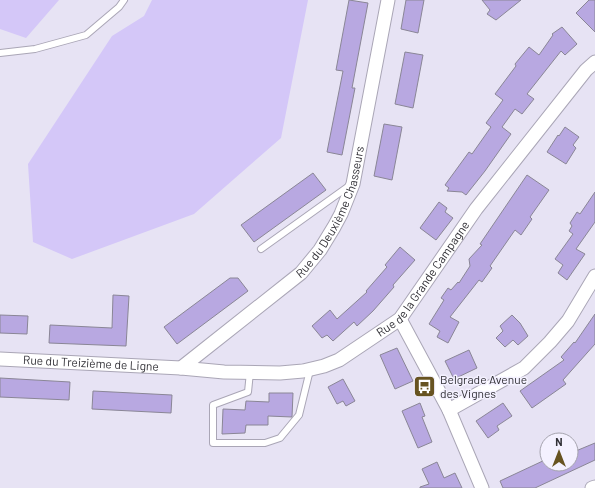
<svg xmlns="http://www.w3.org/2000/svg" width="595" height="488" viewBox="0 0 595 488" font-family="Barlow,sans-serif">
<rect width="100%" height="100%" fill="#e7e3f4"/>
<g fill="#d4c7f8">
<path d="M0,0H59L26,38L0,29Z"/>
<path d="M152,0H308L281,138L194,214L72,259L33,242L28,164L112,36L144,16Z"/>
</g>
<g fill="#b8a8e1" stroke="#8a8696">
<path d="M349,0L368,3L352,88H355L342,155L327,152L343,71L336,70Z"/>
<path d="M406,0H424L418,33L401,29Z"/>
<path d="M482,0H521L496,20L487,14L490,10Z"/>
<path d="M589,0H595V32L576,13Z"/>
<path d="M562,27L577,44L565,55L561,51L527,94L534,99L522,114L515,109L502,127L511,134L485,171L466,195L462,192L447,191L449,188L445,185L469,152L472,154L491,127L486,123L503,100L495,94L516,66L515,64L529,47L539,55L553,35L552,34Z"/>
<path d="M405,52L423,55L413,108L395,104Z"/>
<path d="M384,124L402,127L392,180L374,176Z"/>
<path d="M565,127L579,137L573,145L576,148L566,164L547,152L558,135L559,136Z"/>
<path d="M313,173L326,190L254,242L241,225Z"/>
<path d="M527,175L549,190L530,217L532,219L521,235L515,230L490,266L492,268L482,282L479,280L450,317L459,322L448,343L437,337L440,331L429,324L444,300L441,298L448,288L451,290L458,282L459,283L470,266L469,259L482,245L480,244Z"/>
<path d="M595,192V222L576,249L585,254L567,280L558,273L563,265L555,259L573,234L569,231L572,226L570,223L577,212L580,214Z"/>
<path d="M439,202L447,208L445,212L453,218L436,240L420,228Z"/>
<path d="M400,247L415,260L393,285L394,287L373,311L357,326L354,322L333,341L327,335L322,338L312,326L330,310L337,319L367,292L366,291L387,267L385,265Z"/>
<path d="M230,278H238L248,291L177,344L164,327Z"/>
<path d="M113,295L129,296L126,346L49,343L50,325L112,328Z"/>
<path d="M595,314V344L563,380L566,384L532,408L520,391L564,360L561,357L574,342L575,343Z"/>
<path d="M0,315L28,316L27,334L0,333Z"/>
<path d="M512,315L520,323L528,336L518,345L513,340L505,347L496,338L503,331L500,326Z"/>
<path d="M397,348L413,381L395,389L380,355Z"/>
<path d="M469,350L477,368L454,379L445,361Z"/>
<path d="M0,378L70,382L69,400L0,397Z"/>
<path d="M343,379L355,401L346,406L343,401L337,404L328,387Z"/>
<path d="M93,391L172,395L171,413L92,409Z"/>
<path d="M269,393H293L292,417L268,416V425H246L245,433L222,434L223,409L245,410L246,401L269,402Z"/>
<path d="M420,403L425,416L422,417L432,442L418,448L402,411Z"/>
<path d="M503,403L512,416L497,426L499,430L488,438L476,421Z"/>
<path d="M595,443V460L535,488H503L500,481L547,459V464H571V453Z"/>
<path d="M437,462L444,478L455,473L462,488H420V487L429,484L422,469Z"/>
</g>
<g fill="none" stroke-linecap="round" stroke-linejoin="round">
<defs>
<g id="service">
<path d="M0,53L35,49L86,35L119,7L124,0"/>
<path d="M261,249L349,186"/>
<path d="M250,372L248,392L213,405V443H265L280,438L299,415L310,370"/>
</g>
<g id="minor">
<path d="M400,319L449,410L482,488"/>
<path id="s1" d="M0,359L181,368L224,372L280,373L303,371L324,366L339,360L400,319L476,209L586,70L595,62"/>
<path id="s2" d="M181,368L301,273L320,250L334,227L341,214L353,184L388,0"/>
<path d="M449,410L524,368L550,342L568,321L595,276"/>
<path d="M592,488L595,487"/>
</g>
</defs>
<use href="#service" stroke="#aaa6b6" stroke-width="8"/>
<use href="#minor" stroke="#aaa6b6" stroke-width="15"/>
<use href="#service" stroke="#fff" stroke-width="6"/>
<use href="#minor" stroke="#fff" stroke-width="13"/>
</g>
<defs>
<symbol id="bus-square" viewBox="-11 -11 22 22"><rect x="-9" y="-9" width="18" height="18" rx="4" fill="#675321" stroke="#f4f1ff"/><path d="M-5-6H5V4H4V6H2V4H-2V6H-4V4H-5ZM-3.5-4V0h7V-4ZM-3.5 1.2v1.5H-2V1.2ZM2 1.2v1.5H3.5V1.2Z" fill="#fff"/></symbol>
</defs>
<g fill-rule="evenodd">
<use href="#bus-square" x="412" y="374" width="25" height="25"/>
</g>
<g text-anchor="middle" stroke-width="3" stroke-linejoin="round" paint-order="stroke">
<g font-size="12" fill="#323137" stroke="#f4f1ff">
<text dy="4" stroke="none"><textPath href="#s2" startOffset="222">Rue du Deuxième Chasseurs</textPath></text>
<text dy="4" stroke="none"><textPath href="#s1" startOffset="460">Rue de la Grande Campagne</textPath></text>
<text dy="4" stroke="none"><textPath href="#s1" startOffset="91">Rue du Treizième de Ligne</textPath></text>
</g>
<g font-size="12" fill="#323137" stroke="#f4f1ff" text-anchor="start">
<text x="440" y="384">Belgrade Avenue<tspan x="440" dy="14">des Vignes</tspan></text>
</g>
</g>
<g transform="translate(559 452)"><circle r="19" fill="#f4f1ff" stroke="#a6a4af"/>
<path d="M0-3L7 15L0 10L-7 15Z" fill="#675321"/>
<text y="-6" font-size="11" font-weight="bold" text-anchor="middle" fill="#323137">N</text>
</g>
</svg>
